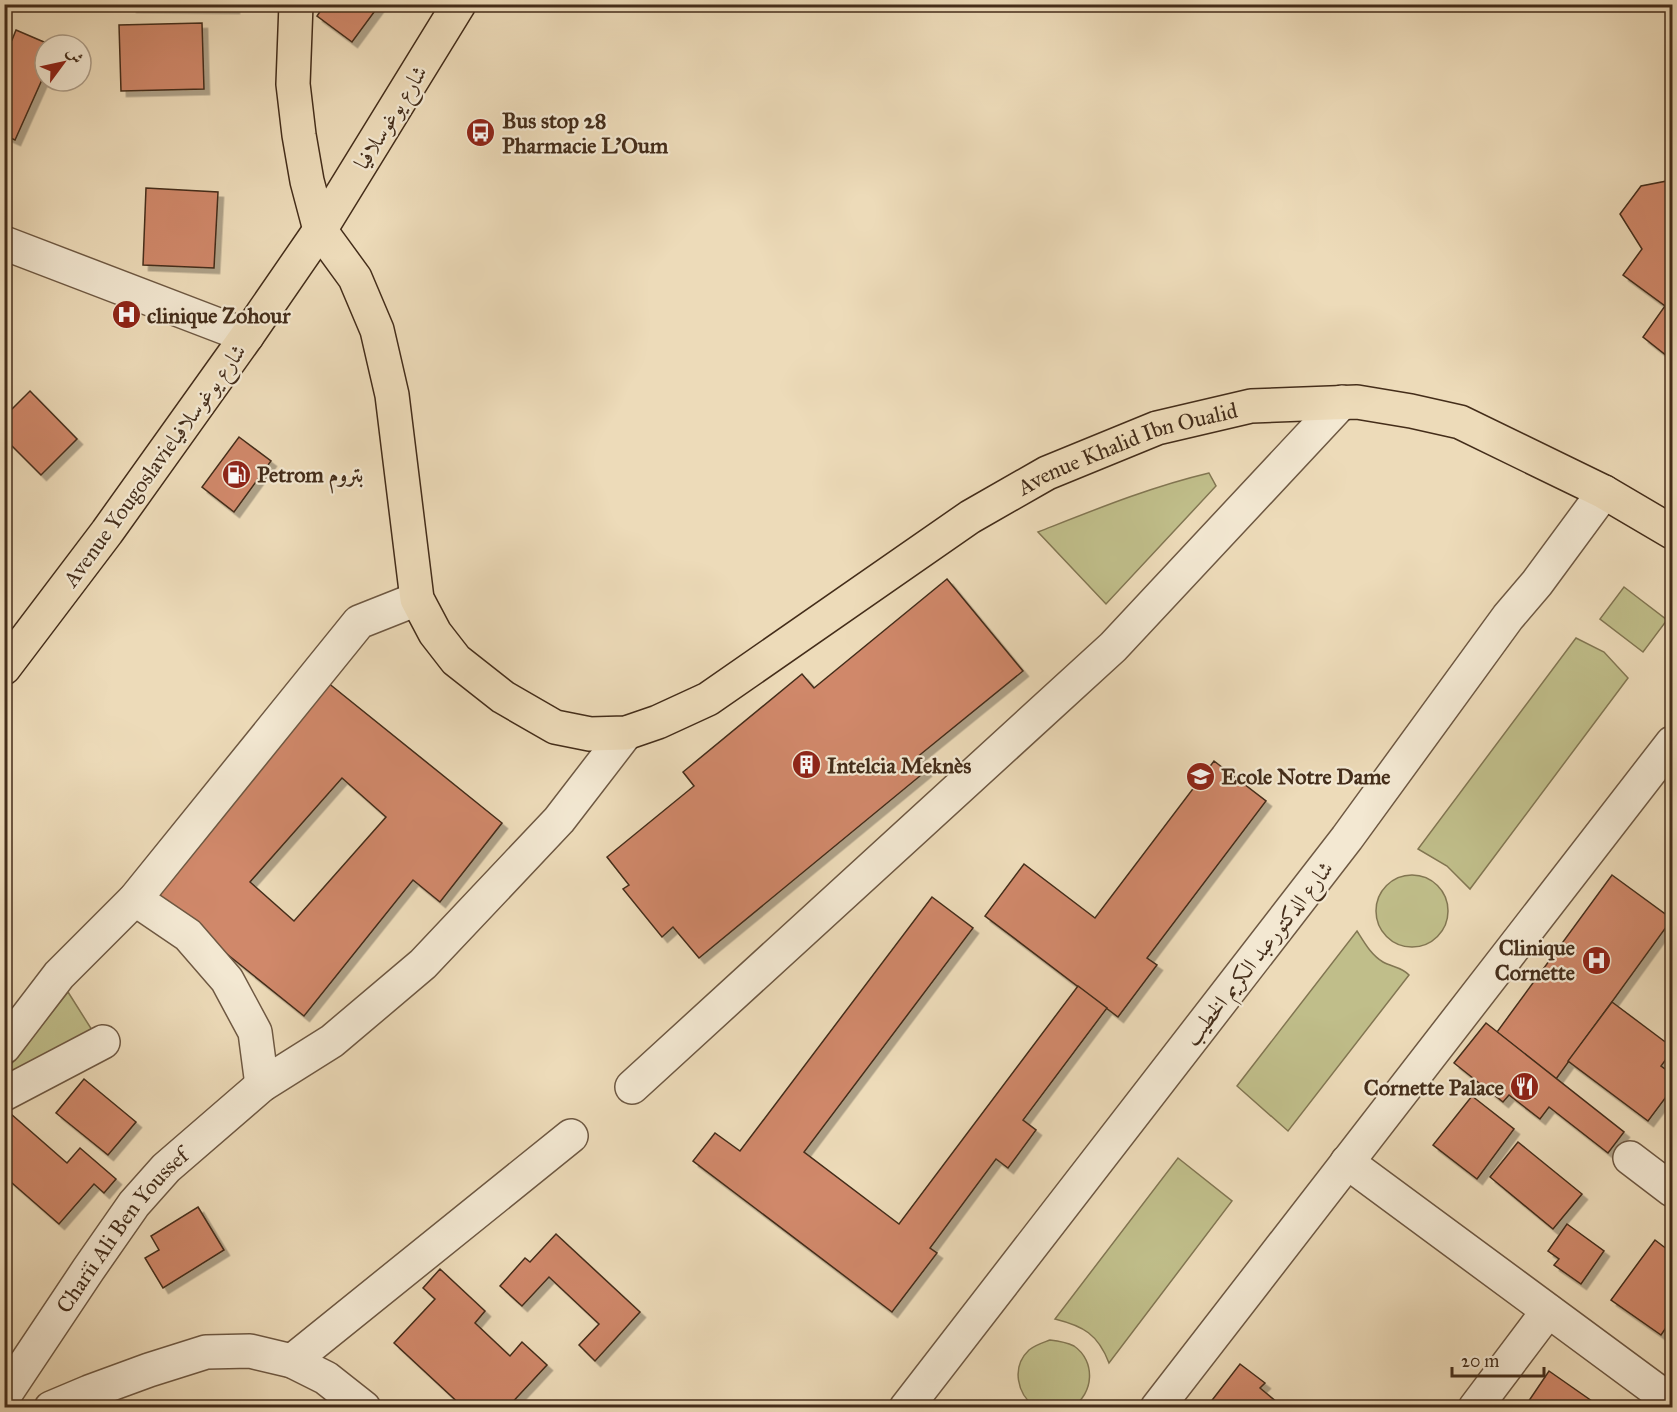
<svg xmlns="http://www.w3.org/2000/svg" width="1677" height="1412" viewBox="0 0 1677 1412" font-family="'IM FELL Great Primer',Amiri,serif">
<defs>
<filter id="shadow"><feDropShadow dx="5.5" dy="5.5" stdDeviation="0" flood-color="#0004"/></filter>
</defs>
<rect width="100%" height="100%" fill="#eddbb9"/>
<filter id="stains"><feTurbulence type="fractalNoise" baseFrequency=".00333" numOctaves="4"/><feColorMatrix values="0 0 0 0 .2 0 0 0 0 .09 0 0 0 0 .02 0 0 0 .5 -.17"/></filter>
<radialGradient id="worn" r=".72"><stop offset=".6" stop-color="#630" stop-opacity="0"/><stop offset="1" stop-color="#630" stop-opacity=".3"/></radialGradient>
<g fill="#c0be8a" stroke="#827652" stroke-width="1.5">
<path d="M1209,473L1216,486L1106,604L1038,532C1094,510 1150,487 1209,473Z"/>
<path d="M1624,587L1667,620L1643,652L1600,619Z"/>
<path d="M1576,638L1604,652L1628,678L1470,889L1447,866L1418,849Z"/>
<circle cx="1412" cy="911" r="36"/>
<path d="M1357,931C1364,942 1371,955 1383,962C1392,967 1402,967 1409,975L1288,1131L1237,1086Z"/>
<path d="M68,992L92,1030L5,1075V1072Z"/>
<path d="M1178,1158L1232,1201L1109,1363C1098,1334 1083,1326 1055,1319Z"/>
<path d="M1050,1340C1059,1341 1066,1342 1074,1346C1096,1361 1094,1394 1072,1407H1035C1017,1394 1011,1367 1029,1350C1035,1345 1042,1343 1050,1340Z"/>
</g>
<g fill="#d0886b" stroke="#442d1a" stroke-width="1.5" fill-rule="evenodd" filter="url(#shadow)">
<path d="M131,4H234V8L131,7Z"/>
<path d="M325,4H380L352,42L317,16Z"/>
<path d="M202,23L204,89L121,91L119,25Z"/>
<path d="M16,30L51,45H45V73L15,140L4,135V37L12,40Z"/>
<path d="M1672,180V360L1643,337L1665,306L1623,275L1642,249L1620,214L1641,186Z"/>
<path d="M146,188L218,192L214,268L143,265Z"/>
<path d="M30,391L77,439L41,475L4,438V417Z"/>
<path d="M239,437L271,461L234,512L202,487Z"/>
<path d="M947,579L1023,671L916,758L926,771L699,958L673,927L662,937L623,889L629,885L607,857L694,786L683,772L802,674L814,688Z"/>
<path d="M322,678L502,823L440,902L413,880L304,1016L151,893ZM342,778L386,817L294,921L250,882Z"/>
<path d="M1214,761L1266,801L1147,958L1157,965L1118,1017L985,916L1024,864L1095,918Z"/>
<path d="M1612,875L1672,919L1556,1079L1497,1032Z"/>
<path d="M932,897L973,928L804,1152L899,1224L1078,986L1107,1008L1023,1120L1036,1130L1008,1168L996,1159L930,1248L937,1253L892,1312L693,1161L715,1133L740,1151Z"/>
<path d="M1612,1002L1672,1047V1051L1661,1066L1672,1074V1089L1648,1121L1568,1061Z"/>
<path d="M1486,1023L1624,1132L1608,1153L1549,1107L1540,1119L1509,1095L1503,1102L1454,1063Z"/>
<path d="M84,1079L136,1122L108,1155L56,1113Z"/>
<path d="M1472,1096L1514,1129L1477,1179L1433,1145Z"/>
<path d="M11,1114L67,1163L80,1148L116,1179L104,1193L94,1184L59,1224L4,1176V1122Z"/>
<path d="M1518,1142L1582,1194L1553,1229L1490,1177Z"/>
<path d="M198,1207L224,1250L163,1288L145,1258L159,1250L151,1236Z"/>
<path d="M1567,1224L1604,1251L1581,1284L1554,1265L1559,1259L1548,1251Z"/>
<path d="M556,1234L640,1312L595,1361L579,1345L599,1324L549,1277L522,1306L500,1286L525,1258L530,1262Z"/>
<path d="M1655,1240L1672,1253V1319L1661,1335L1611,1300Z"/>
<path d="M440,1269L485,1311L475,1323L510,1356L522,1342L547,1365L507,1408H464L394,1343L435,1299L423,1288Z"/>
<path d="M1240,1364L1265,1383L1260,1388L1284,1408H1206Z"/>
<path d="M1549,1371L1599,1406L1598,1408H1524Z"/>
</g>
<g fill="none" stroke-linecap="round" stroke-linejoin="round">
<defs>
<g id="minor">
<path d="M4,243L247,336"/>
<path d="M135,899L188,935L227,980L255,1032L262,1085"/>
<path d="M4,1047L59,975L135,899L359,622L417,599"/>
<path d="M632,1087L1113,647L1342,402"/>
<path d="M4,1094L103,1042"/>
<path d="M1630,1158L1672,1190"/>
<path d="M1347,1162L1672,1402"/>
<path d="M292,1361L571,1136"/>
<path id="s1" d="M4,1396L88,1270L134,1204L166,1168L262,1085L332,1041L423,964L559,820L626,733"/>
<path d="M51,1408L89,1392L149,1370L206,1352L250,1351L292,1361L326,1378L364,1408"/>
<path d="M906,1408L1347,838L1508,617L1537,583L1604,492"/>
<path d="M1157,1408L1672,743"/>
<path d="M1475,1408L1548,1311"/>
</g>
<g id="major">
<path id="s2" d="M296,4L293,84L299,135L307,181L320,230L355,278L377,330L392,395L417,599L435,633L456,660L503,697L555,727L590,734L626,733L658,722L708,699L970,517L1047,473L1157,428L1251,406L1357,402L1411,411L1460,422L1604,492L1672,532"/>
<path d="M4,668L107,532L247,336L320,230L459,4"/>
</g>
</defs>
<use href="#minor" stroke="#6e5842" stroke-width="36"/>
<use href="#major" stroke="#442d1a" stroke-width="36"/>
<use href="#minor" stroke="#f3e8d2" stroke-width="33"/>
<use href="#major" stroke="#eddbb9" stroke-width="33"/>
</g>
<defs>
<symbol id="bus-disc" viewBox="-11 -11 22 22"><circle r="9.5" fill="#8f2418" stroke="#f3e8d2"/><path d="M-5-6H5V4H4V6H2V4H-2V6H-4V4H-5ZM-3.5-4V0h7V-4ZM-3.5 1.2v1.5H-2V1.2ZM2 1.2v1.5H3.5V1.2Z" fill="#fff"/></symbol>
<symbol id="hospital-disc" viewBox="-11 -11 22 22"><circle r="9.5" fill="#8f2418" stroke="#f3e8d2"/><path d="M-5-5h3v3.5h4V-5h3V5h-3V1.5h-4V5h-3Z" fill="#fff"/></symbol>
<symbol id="fuel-disc" viewBox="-11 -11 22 22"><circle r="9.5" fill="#8f2418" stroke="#f3e8d2"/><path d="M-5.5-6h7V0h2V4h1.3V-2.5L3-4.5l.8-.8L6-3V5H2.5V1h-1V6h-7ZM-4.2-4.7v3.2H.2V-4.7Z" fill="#fff"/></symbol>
<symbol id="building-disc" viewBox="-11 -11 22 22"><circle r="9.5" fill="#8f2418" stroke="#f3e8d2"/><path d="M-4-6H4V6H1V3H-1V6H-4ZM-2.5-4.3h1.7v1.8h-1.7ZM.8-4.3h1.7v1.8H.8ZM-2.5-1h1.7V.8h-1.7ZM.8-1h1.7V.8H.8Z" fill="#fff"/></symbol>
<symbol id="school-disc" viewBox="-11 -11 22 22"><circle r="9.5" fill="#8f2418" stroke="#f3e8d2"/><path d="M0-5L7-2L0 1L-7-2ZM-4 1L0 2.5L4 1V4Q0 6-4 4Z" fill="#fff"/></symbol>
<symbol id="restaurant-disc" viewBox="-11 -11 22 22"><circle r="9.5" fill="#8f2418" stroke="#f3e8d2"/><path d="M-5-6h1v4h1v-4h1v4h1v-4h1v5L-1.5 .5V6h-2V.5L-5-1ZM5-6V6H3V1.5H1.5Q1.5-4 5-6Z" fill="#fff"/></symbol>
</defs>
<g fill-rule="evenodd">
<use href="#bus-disc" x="464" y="116" width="33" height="33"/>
<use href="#hospital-disc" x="110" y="298" width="33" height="33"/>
<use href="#fuel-disc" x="220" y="458" width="33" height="33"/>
<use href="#building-disc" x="790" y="748" width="33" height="33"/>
<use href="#school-disc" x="1184" y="760" width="33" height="33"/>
<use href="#hospital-disc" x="1580" y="944" width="33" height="33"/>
<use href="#restaurant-disc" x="1508" y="1070" width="33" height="33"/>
</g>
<g text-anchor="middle" stroke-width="4.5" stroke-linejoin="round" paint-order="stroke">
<g font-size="22" fill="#442d1a" stroke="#f3e8d2">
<text transform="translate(390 117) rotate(-58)" y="8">شارع يوغوسلافيا</text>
<text dy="8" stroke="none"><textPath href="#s2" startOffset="1462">Avenue Khalid Ibn Oualid</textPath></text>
<text transform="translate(154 465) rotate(-54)" y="8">Avenue Yougoslavieشارع يوغوسلافيا</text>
<text transform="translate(1258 953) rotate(-52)" y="8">شارع الدكتورعبد الكريم الخطيب</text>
<text dy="8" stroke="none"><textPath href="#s1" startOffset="204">Charïi Ali Ben Youssef</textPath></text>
</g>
<g font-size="22" font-weight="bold" fill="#442d1a" stroke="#f3e8d2" text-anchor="start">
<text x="502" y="128">Bus stop 28<tspan x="502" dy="25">Pharmacie L'Oum</tspan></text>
<text x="147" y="323">clinique Zohour</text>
<text x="257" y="482">Petrom بتروم</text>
<text x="827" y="773">Intelcia Meknès</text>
<text x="1221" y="784">Ecole Notre Dame</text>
<text x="1575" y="955" text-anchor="end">Clinique<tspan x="1575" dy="25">Cornette</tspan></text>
<text x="1504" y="1095" text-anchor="end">Cornette Palace</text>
</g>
</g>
<rect width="1677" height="1412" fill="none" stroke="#eddbb9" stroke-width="24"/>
<rect x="6" y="6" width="1665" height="1400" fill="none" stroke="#442d1a" stroke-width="3"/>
<rect x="12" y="12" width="1653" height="1388" fill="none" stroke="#442d1a" stroke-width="1.5"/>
<g transform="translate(63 63) rotate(57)"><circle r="28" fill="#f3e8d2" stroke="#ad9d88" stroke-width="1.5"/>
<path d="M0-4.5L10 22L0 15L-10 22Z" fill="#8f2418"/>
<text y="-9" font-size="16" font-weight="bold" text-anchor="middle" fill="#442d1a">ش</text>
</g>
<path d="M1452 1367v9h92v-9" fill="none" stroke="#442d1a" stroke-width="3"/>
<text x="1461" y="1367" font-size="18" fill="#442d1a" stroke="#f3e8d2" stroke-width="4.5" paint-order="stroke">20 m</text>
<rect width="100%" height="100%" filter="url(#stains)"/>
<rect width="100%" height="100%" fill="url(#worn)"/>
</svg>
